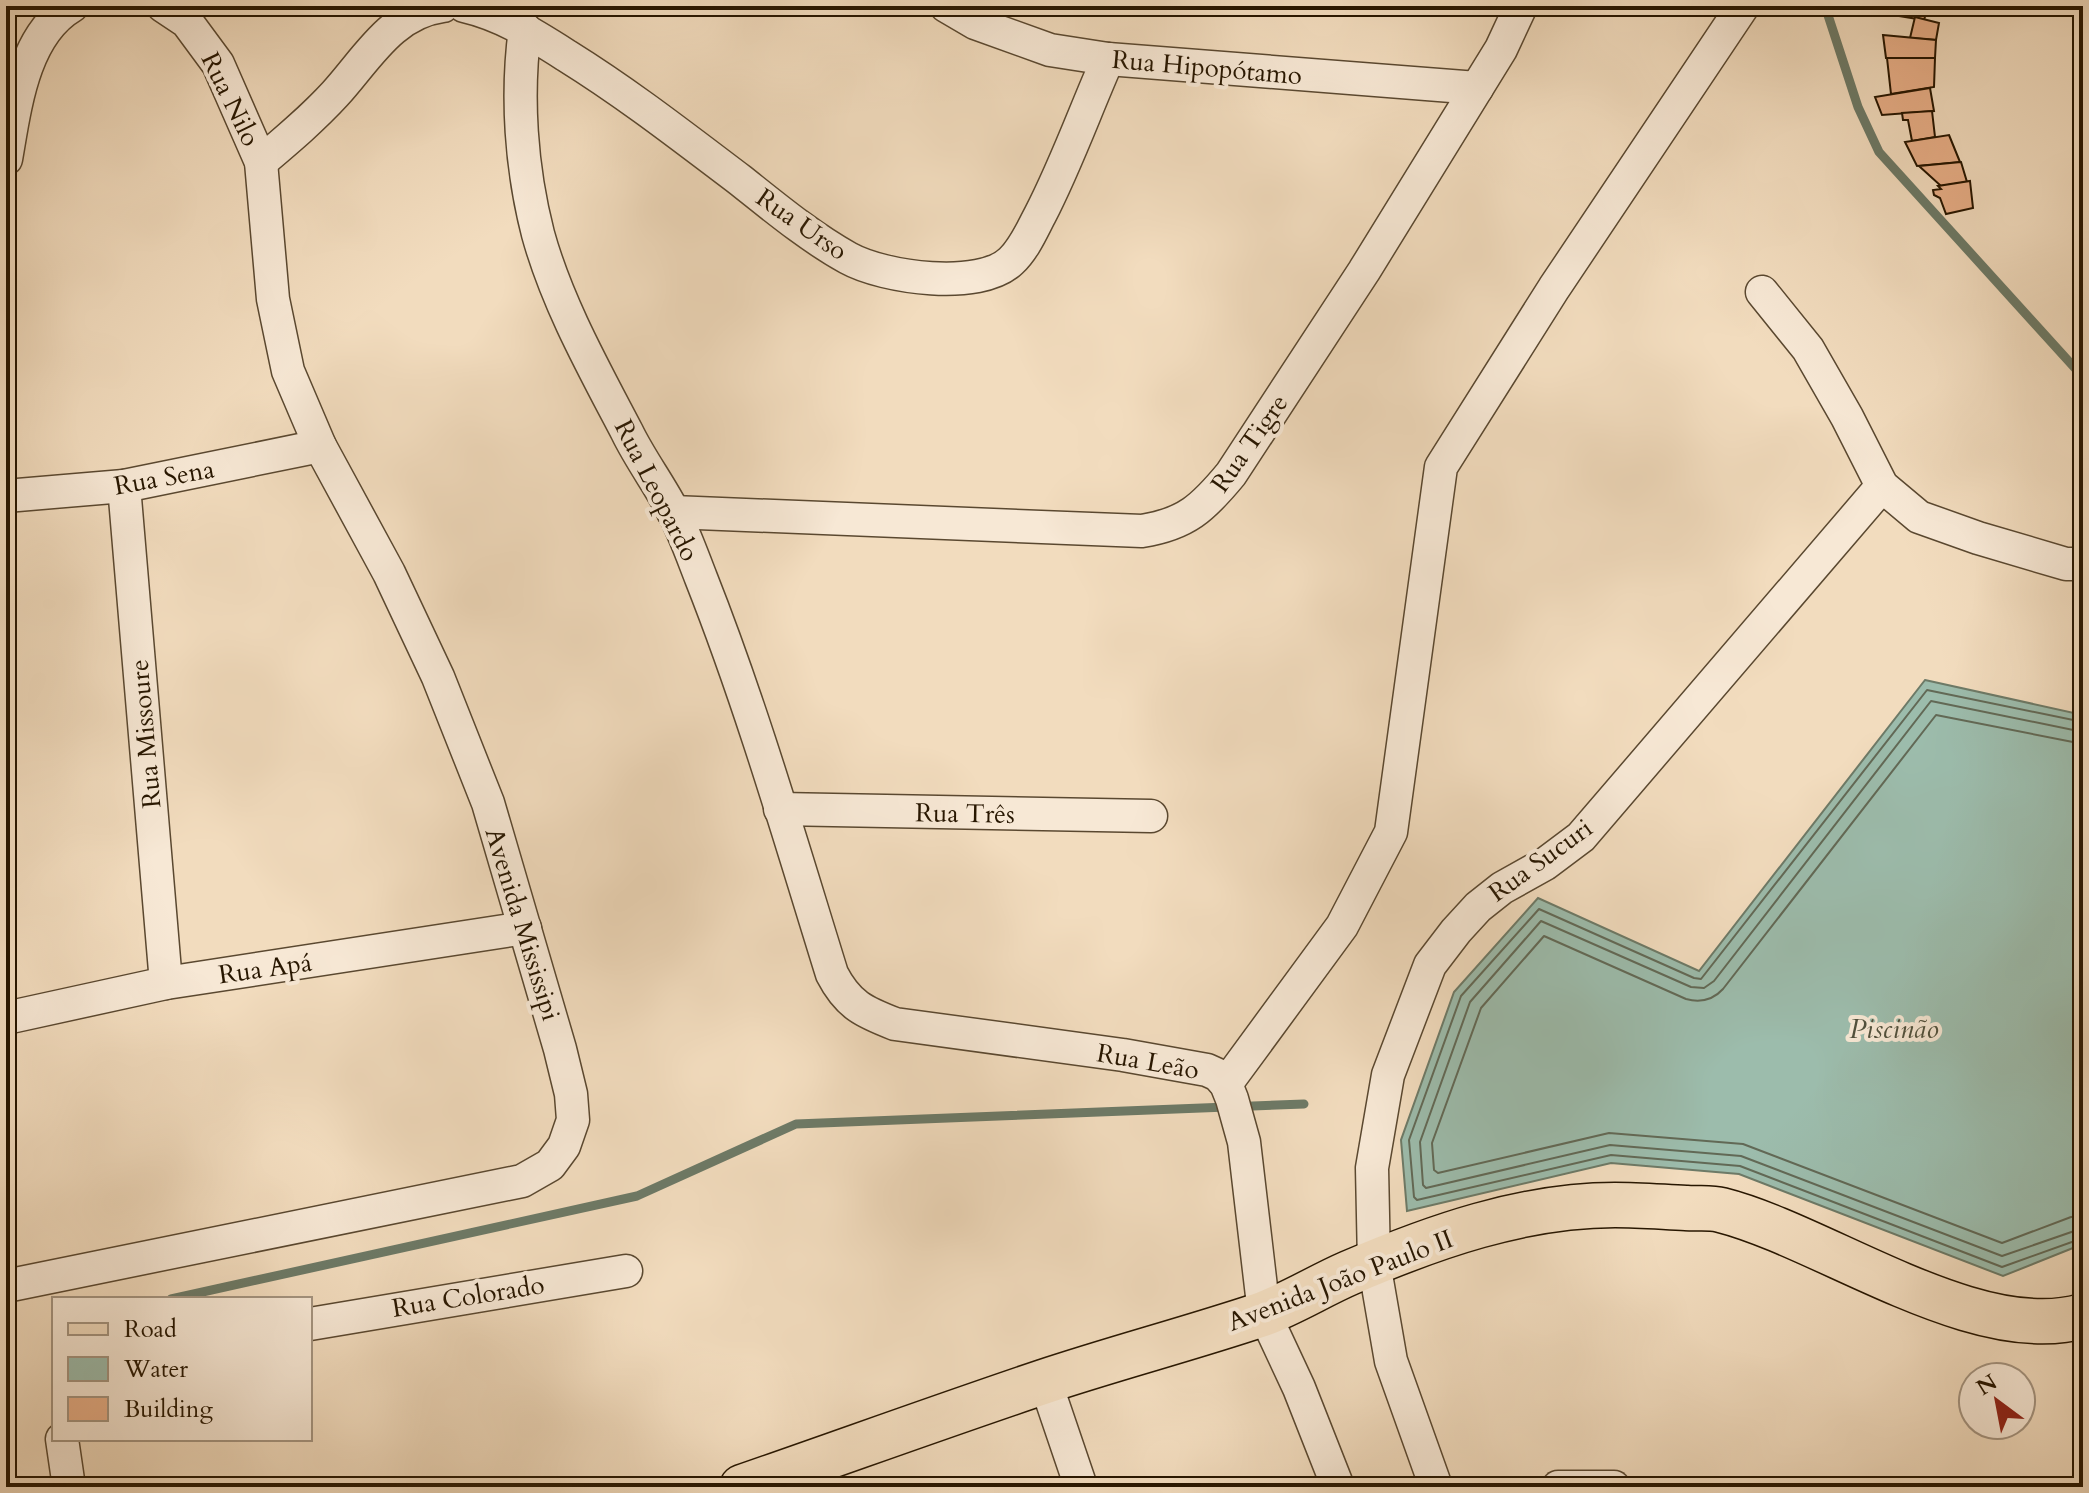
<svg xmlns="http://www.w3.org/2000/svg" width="2089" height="1493" viewBox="0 0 2089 1493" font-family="Cardo,serif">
<rect width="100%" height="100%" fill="#f2dcbe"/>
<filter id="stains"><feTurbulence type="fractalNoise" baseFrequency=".0025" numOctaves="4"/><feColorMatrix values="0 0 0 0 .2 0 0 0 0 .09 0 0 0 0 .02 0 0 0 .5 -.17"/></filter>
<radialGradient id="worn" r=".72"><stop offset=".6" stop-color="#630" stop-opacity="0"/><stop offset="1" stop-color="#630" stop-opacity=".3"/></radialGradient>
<path fill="#9cbcac" stroke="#6d7a67" stroke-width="2" d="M1925,680L2083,715V1244L2003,1276L1739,1174L1611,1163L1407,1211L1401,1140L1454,992L1538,898L1699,971Z"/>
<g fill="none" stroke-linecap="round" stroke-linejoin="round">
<g stroke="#626956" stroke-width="2">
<path d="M2083,722L1927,690L1701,979L1694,978L1539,909L1461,996L1409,1140L1414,1197L1417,1200L1611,1155L1740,1166L2002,1267L2083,1238"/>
<path d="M2083,732L1931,701L1714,981L1704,988L1691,987L1541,921L1470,1002L1420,1142L1423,1185L1426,1188L1610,1145L1741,1156L2002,1256L2083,1228"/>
<path d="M2083,744L1936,715L1723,989C1713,1000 1701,1003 1686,999L1544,936L1481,1008L1432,1143L1434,1170L1438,1173L1609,1133L1743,1144L2002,1243L2071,1217L2083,1216"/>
</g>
<g stroke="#6d7a67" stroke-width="9">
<path d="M1825,6L1858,107L1879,152L2083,377"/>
<path d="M171,1299L637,1196L796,1124L1304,1104"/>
</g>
</g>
<g fill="#e8af88" stroke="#271600" stroke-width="2">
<path d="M1875,6H1928L1924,20L1887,14L1874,8Z"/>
<path d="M1915,17L1939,23L1936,40L1910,38Z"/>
<path d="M1883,35L1936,40L1935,58H1886Z"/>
<path d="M1887,58H1935L1934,87L1891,94Z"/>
<path d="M1930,88L1934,111L1882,115L1875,97Z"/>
<path d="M1932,111L1935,137L1912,141L1908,120H1903L1902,113Z"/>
<path d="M1949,135L1960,162L1917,166L1905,142Z"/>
<path d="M1961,162L1967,182L1941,186L1919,166Z"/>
<path d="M1970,181L1973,208L1946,214L1940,198L1934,195L1933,190L1941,189L1938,186Z"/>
</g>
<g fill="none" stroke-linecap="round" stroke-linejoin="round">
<defs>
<g id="street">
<path d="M464,6C503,15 534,35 567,56C628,94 683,137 740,180C774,207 810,237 848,258C884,278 980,291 1011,261C1024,249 1032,230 1040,215C1066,165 1085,111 1108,59"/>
<path d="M946,6L975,23L1050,50L1108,59L1477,88"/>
<path d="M525,29C516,96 521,168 538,234C557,303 594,369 627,432C640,459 659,484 673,511C684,532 692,555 701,578C752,707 791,842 832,974C848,1005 864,1012 895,1024L1123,1055L1207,1070L1218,1075L1226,1084L1232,1099L1244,1142L1264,1313L1299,1388L1338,1487"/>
<path d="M6,159C15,108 23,35 72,6"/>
<path d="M261,162C287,140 312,119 335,94C367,59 391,13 443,6"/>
<path d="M1762,292L1808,349L1847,417L1882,486L1919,517L1978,538L2066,564H2083"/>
<path d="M124,486L166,983"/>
<path d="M6,496L124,486L320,446"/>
<path d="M673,512L1142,531C1186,524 1203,508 1231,474L1364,271L1501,49L1521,6"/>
<path d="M780,809L1151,816"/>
<path d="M6,1018L166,983L525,928"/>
<path d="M1226,1084L1342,926L1391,832L1441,467L1554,288L1743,6"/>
<path d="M6,1286L522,1181L550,1165L564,1146L573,1120L571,1094L560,1049L488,803L438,677L389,573L320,446L288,371L273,299L261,162L218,64L187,22L163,6"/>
<path d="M310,1324L626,1271"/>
<path d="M1045,1381L1081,1487"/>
<path d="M62,1439L69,1487"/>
<path d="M1436,1487L1391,1361L1374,1263L1372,1168L1388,1075L1430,965L1456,931L1478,907L1502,888L1545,864L1581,837L1882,486"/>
<path d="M1558,1487H1614"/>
</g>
<path id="primary" d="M742,1487C843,1452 942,1416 1043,1382C1115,1358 1188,1339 1260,1315C1291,1304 1319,1286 1349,1273C1433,1237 1523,1205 1615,1205C1639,1205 1663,1207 1686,1208C1697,1209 1710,1207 1721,1210C1824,1236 1976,1347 2083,1316"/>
</defs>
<use href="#street" stroke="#5a4830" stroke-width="35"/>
<use href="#primary" stroke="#271600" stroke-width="47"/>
<use href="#street" stroke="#f7e8d5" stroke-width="32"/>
<use href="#primary" stroke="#f2dcbe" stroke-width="44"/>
</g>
<g text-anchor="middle" stroke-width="8" stroke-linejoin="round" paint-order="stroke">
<g font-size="26" fill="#271600" stroke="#f7e8d5">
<text transform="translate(1207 67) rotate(5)" y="9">Rua Hipopótamo</text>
<text transform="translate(231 99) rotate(64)" y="9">Rua Nilo</text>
<text transform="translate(802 224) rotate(35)" y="9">Rua Urso</text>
<text transform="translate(1249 443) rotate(-55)" y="9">Rua Tigre</text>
<text transform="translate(164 477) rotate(-10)" y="9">Rua Sena</text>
<text transform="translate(657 490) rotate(63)" y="9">Rua Leopardo</text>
<text transform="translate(145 734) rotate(-95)" y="9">Rua Missoure</text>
<text transform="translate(965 813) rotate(1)" y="9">Rua Três</text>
<text transform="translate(1540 860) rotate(-36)" y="9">Rua Sucuri</text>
<text transform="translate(523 924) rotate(73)" y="9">Avenida Mississipi</text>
<text transform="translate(265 968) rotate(-8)" y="9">Rua Apá</text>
<text transform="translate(1148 1061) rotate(10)" y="9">Rua Leão</text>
<text transform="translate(1340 1280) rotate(-21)" y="9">Avenida João Paulo II</text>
<text transform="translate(468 1296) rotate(-9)" y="9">Rua Colorado</text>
</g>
<g font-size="28" font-style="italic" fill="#50503c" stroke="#f7e8d5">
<text x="1894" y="1038">Piscinão</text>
</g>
</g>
<rect width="2089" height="1493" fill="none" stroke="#f2dcbe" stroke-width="32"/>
<rect x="8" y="8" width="2073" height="1477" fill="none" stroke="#271600" stroke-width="4"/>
<rect x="16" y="16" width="2057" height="1461" fill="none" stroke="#271600" stroke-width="2"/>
<rect x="52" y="1297" width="260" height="144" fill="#f7e8d5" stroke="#a49480" stroke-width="2"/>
<rect x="68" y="1323" width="40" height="12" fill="#f2dcbe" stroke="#a49480" stroke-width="2"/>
<text x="124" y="1337" font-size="24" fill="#271600">Road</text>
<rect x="68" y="1357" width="40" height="24" fill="#9cbcac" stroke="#a49480" stroke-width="2"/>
<text x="124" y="1377" font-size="24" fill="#271600">Water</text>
<rect x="68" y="1397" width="40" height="24" fill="#e8af88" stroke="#a49480" stroke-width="2"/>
<text x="124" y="1417" font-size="24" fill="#271600">Building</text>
<g transform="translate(1997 1401) rotate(328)"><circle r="38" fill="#f7e8d5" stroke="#a49480" stroke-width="2"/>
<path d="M0-6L14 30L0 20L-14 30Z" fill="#8f2418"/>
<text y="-12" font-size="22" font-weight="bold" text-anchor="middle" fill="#271600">N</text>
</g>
<rect width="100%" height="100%" filter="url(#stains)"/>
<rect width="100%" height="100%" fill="url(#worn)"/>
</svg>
